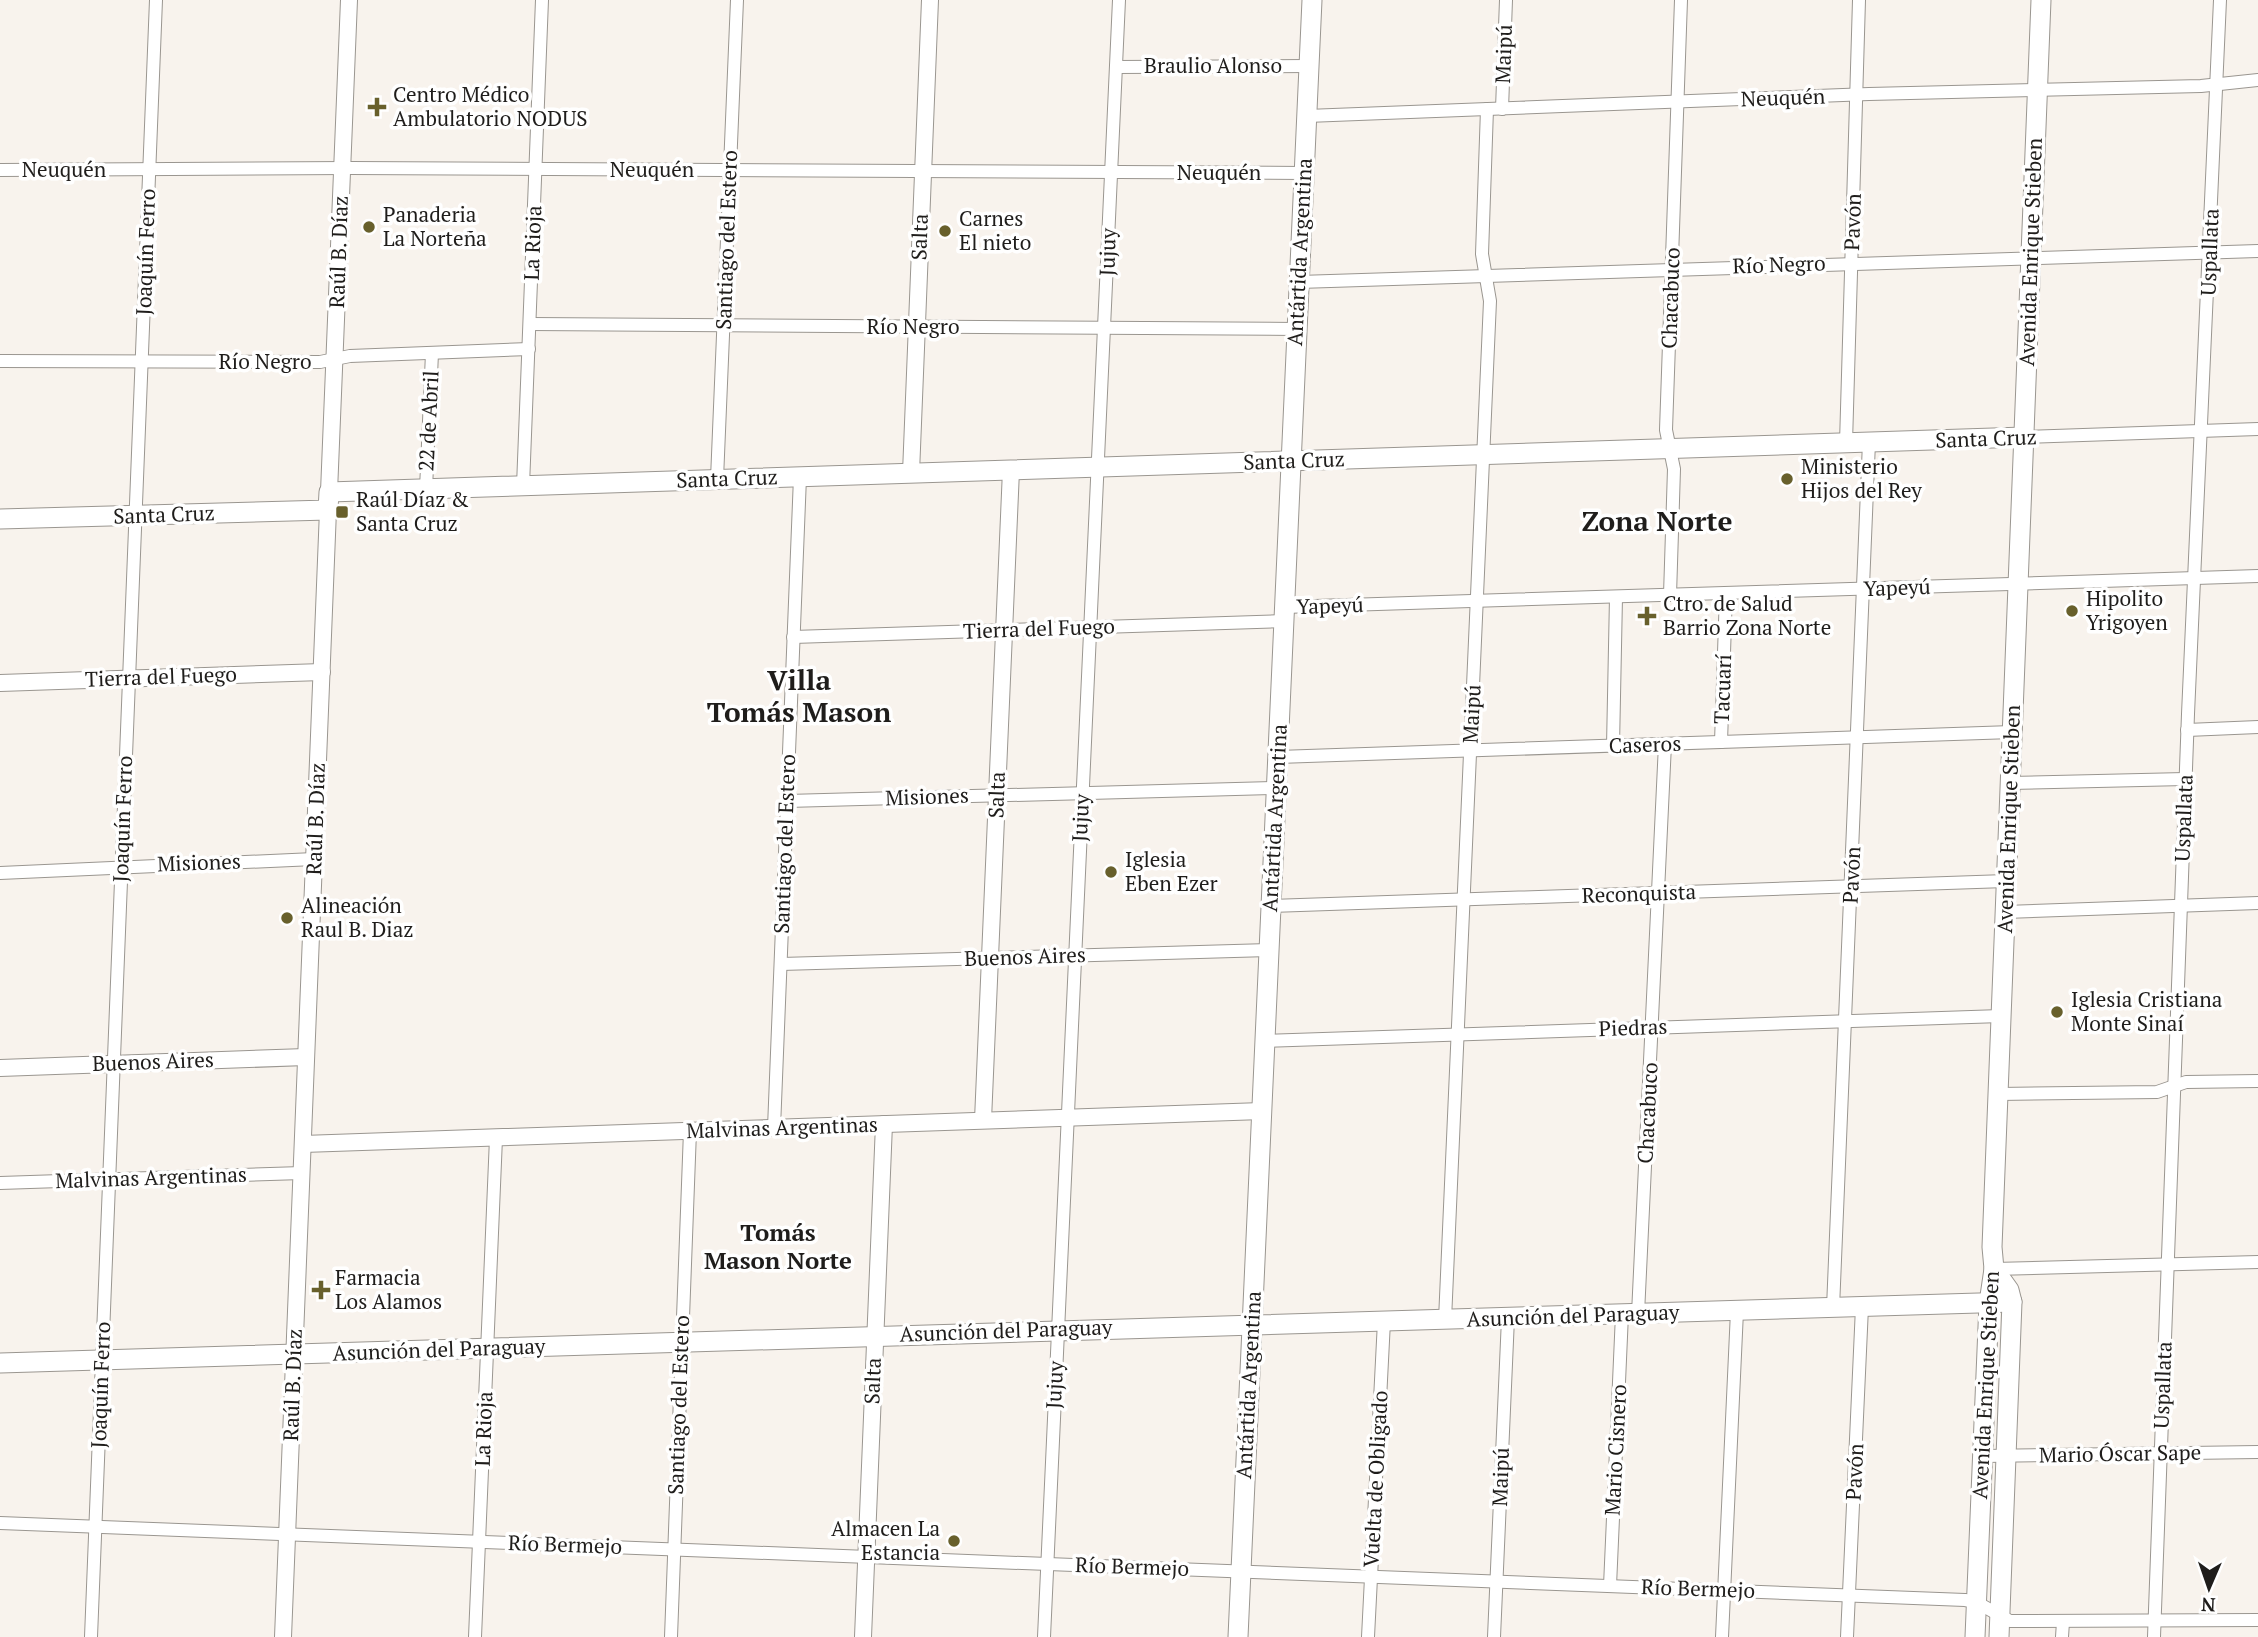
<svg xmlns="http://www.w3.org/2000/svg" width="2258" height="1637" viewBox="0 0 2258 1637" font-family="'PT Serif',serif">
<rect width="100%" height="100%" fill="#f8f3ed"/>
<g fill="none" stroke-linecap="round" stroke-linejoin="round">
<defs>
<g id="minor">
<path d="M1116,67L1309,66"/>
<path d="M1502,109L1506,0"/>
<path d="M1307,116L1869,94L2201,86L2258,80"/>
<path d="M0,170L350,168L1304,173"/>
<path d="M1299,282L2258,251"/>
<path d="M530,324L1297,329"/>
<path d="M0,361L320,362L350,356L529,349"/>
<path d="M2024,437L2258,429"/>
<path d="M1846,443L1859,0"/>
<path d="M717,479L737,0"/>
<path d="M523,486L542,0"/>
<path d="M426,489L432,353"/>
<path d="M1670,595L1674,469L1666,430L1681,0"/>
<path d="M1284,607L2258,576"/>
<path d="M793,637L1284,621"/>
<path d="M2187,730L2258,727"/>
<path d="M1721,742L1726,593"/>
<path d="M1613,746L1616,597"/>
<path d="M1278,757L2012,732"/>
<path d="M2010,783L2185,779"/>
<path d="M787,801L1276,788"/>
<path d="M0,873L314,859"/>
<path d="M1271,906L2006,881"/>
<path d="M2005,912L2258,903"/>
<path d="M781,964L1269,950"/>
<path d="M1265,1041L2001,1016"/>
<path d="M1998,1094L2157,1092L2186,1082L2258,1081"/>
<path d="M774,1128L800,477"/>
<path d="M0,1183L302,1173"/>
<path d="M1994,1269L2258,1262"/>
<path d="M1833,1308L1869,442"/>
<path d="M1638,1314L1665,744"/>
<path d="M1445,1320L1490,301L1482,254L1487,109"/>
<path d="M1983,1456L2258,1452"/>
<path d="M0,1523L1965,1600L1976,1602L2010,1621L2258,1620"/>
<path d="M1610,1586L1622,1314"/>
<path d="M91,1637L156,0"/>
<path d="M475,1637L496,1138"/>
<path d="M671,1637L690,1131"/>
<path d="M1044,1637L1119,0"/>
<path d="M1368,1637L1384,1321"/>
<path d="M1494,1637L1508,1318"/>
<path d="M1722,1637L1737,1311"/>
<path d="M1847,1637L1862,1307"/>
<path d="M2062,1637L2063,1622"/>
<path d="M2154,1637L2188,714L2220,0"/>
</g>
<g id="tertiary">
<path d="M911,473L930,0"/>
<path d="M329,492L349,0"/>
<path d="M0,683L322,672"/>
<path d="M0,1068L306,1057"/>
<path d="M983,1120L1011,470"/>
<path d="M303,1144L1262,1111"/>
<path d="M283,1637L328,510"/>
<path d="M863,1637L884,1124"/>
</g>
<g id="secondary">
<path d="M0,519L328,510L329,492L2024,437"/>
<path d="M1994,1269L2009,1290L2012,1302L1999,1637"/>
<path d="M0,1363L2012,1302"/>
<path d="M1238,1637L1312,0"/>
<path d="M1975,1637L1989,1303L1994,1269L1992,1247L2041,0"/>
</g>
</defs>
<use href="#minor" stroke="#9a9690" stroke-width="14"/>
<use href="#tertiary" stroke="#9a9690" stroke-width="18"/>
<use href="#secondary" stroke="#9a9690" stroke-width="21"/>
<use href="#minor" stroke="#fff" stroke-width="12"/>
<use href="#tertiary" stroke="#fff" stroke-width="16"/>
<use href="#secondary" stroke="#fff" stroke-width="19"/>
</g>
<g fill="#68602c" stroke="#fff" stroke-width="2.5">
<path d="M373.5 96.5h7v7h7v7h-7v7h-7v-7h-7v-7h7z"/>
<circle cx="369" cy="227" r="7"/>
<circle cx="945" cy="231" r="7"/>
<circle cx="1787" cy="479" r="7"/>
<rect x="335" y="505" width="14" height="14" rx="3.5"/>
<circle cx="2072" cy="611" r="7"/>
<path d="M1643.5 605.5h7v7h7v7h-7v7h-7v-7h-7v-7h7z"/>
<circle cx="1111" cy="872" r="7"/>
<circle cx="287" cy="918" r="7"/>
<circle cx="2057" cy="1012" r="7"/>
<path d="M317.5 1279.5h7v7h7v7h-7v7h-7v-7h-7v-7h7z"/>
<circle cx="954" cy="1541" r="7"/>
</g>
<g text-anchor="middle" stroke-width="7" stroke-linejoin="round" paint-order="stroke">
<g font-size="21" fill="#1f1d1b" stroke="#fff">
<text transform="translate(1504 54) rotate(-88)" y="7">Maipú</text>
<text x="1213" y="73">Braulio Alonso</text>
<text transform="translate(1783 98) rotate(-2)" y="7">Neuquén</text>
<text x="64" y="177">Neuquén</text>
<text x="652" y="177">Neuquén</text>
<text x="1219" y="180">Neuquén</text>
<text transform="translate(1853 222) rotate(-88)" y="7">Pavón</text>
<text transform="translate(920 237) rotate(-88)" y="7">Salta</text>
<text transform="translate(727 240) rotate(-88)" y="7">Santiago del Estero</text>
<text transform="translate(533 243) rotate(-88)" y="7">La Rioja</text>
<text transform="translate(146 252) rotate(-88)" y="7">Joaquín Ferro</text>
<text transform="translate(339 252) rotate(-88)" y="7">Raúl B. Díaz</text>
<text transform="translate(1108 252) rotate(-88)" y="7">Jujuy</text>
<text transform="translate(1300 252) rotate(-87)" y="7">Antártida Argentina</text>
<text transform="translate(2031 252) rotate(-88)" y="7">Avenida Enrique Stieben</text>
<text transform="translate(2210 252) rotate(-88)" y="7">Uspallata</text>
<text transform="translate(1779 265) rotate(-2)" y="7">Río Negro</text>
<text transform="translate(1671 298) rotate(-88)" y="7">Chacabuco</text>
<text x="913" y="334">Río Negro</text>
<text x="265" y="369">Río Negro</text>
<text transform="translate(429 421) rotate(-87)" y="7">22 de Abril</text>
<text transform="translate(1986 439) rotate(-2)" y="7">Santa Cruz</text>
<text transform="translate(1294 461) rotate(-2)" y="7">Santa Cruz</text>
<text transform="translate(727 479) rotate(-2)" y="7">Santa Cruz</text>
<text transform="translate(164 515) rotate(-2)" y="7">Santa Cruz</text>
<text transform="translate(1897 588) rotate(-2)" y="7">Yapeyú</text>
<text transform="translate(1330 606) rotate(-2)" y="7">Yapeyú</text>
<text transform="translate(1039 629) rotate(-2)" y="7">Tierra del Fuego</text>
<text transform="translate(161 677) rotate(-2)" y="7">Tierra del Fuego</text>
<text transform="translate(1723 689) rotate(-88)" y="7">Tacuarí</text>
<text transform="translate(1472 714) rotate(-87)" y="7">Maipú</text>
<text transform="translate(1645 745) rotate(-2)" y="7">Caseros</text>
<text transform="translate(997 795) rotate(-88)" y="7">Salta</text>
<text transform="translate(927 797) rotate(-2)" y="7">Misiones</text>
<text transform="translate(1081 818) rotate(-87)" y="7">Jujuy</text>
<text transform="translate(1275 818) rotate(-87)" y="7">Antártida Argentina</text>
<text transform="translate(2184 818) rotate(-88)" y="7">Uspallata</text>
<text transform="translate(123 819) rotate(-88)" y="7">Joaquín Ferro</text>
<text transform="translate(316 819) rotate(-88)" y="7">Raúl B. Díaz</text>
<text transform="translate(2009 819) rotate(-88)" y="7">Avenida Enrique Stieben</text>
<text transform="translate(785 844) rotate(-88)" y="7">Santiago del Estero</text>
<text transform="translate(199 863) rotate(-2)" y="7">Misiones</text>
<text transform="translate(1852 875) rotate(-87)" y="7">Pavón</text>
<text transform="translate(1639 894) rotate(-2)" y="7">Reconquista</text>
<text transform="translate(1025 957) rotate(-2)" y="7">Buenos Aires</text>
<text transform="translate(1633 1028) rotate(-2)" y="7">Piedras</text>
<text transform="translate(153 1062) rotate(-2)" y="7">Buenos Aires</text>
<text transform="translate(1648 1113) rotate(-87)" y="7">Chacabuco</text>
<text transform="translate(782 1128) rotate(-2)" y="7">Malvinas Argentinas</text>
<text transform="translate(151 1178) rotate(-2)" y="7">Malvinas Argentinas</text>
<text transform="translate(1573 1316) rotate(-2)" y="7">Asunción del Paraguay</text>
<text transform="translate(1006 1331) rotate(-2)" y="7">Asunción del Paraguay</text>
<text transform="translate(439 1350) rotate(-2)" y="7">Asunción del Paraguay</text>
<text transform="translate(873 1381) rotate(-88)" y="7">Salta</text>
<text transform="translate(101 1385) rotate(-88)" y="7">Joaquín Ferro</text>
<text transform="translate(293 1385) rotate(-88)" y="7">Raúl B. Díaz</text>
<text transform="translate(1055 1385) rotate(-87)" y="7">Jujuy</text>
<text transform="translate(1249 1385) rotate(-87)" y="7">Antártida Argentina</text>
<text transform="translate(1986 1385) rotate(-87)" y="7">Avenida Enrique Stieben</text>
<text transform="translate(2163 1385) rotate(-88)" y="7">Uspallata</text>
<text transform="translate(679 1405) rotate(-88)" y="7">Santiago del Estero</text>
<text transform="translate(484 1429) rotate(-88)" y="7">La Rioja</text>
<text transform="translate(1616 1450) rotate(-87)" y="7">Mario Cisnero</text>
<text transform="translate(2120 1454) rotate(-1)" y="7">Mario Óscar Sape</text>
<text transform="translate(1855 1472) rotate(-87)" y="7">Pavón</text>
<text transform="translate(1501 1477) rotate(-88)" y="7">Maipú</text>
<text transform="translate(1376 1479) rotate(-87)" y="7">Vuelta de Obligado</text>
<text transform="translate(565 1545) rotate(2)" y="7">Río Bermejo</text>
<text transform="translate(1132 1567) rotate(2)" y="7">Río Bermejo</text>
<text transform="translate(1698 1589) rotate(2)" y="7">Río Bermejo</text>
</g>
<g font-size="21" fill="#1f1d1b" stroke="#fff" text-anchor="start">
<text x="393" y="102">Centro Médico<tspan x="393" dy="24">Ambulatorio NODUS</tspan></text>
<text x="383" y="222">Panaderia<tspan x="383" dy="24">La Norteña</tspan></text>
<text x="959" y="226">Carnes<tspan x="959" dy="24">El nieto</tspan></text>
<text x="1801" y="474">Ministerio<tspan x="1801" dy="24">Hijos del Rey</tspan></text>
<text x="356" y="507">Raúl Díaz &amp;<tspan x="356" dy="24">Santa Cruz</tspan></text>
<text x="2086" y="606">Hipolito<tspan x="2086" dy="24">Yrigoyen</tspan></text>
<text x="1663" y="611">Ctro. de Salud<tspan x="1663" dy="24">Barrio Zona Norte</tspan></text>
<text x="1125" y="867">Iglesia<tspan x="1125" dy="24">Eben Ezer</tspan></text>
<text x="301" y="913">Alineación<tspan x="301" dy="24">Raul B. Diaz</tspan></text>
<text x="2071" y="1007">Iglesia Cristiana<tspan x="2071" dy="24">Monte Sinaí</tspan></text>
<text x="335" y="1285">Farmacia<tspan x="335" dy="24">Los Alamos</tspan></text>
<text x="940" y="1536" text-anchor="end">Almacen La<tspan x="940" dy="24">Estancia</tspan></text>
</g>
<g font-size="24" font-weight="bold" fill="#1f1d1b" stroke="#fff">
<text x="778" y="1241">Tomás<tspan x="778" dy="28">Mason Norte</tspan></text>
</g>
<g font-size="28" font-weight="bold" fill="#1f1d1b" stroke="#fff">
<text x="1657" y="531">Zona Norte</text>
<text x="799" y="690">Villa<tspan x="799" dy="32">Tomás Mason</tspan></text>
</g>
</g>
<g transform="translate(2209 1588) rotate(182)" stroke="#ffffff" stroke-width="5" paint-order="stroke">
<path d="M0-5L12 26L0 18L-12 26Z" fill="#1f1d1b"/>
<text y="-10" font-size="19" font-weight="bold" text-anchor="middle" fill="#1f1d1b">N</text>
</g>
</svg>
